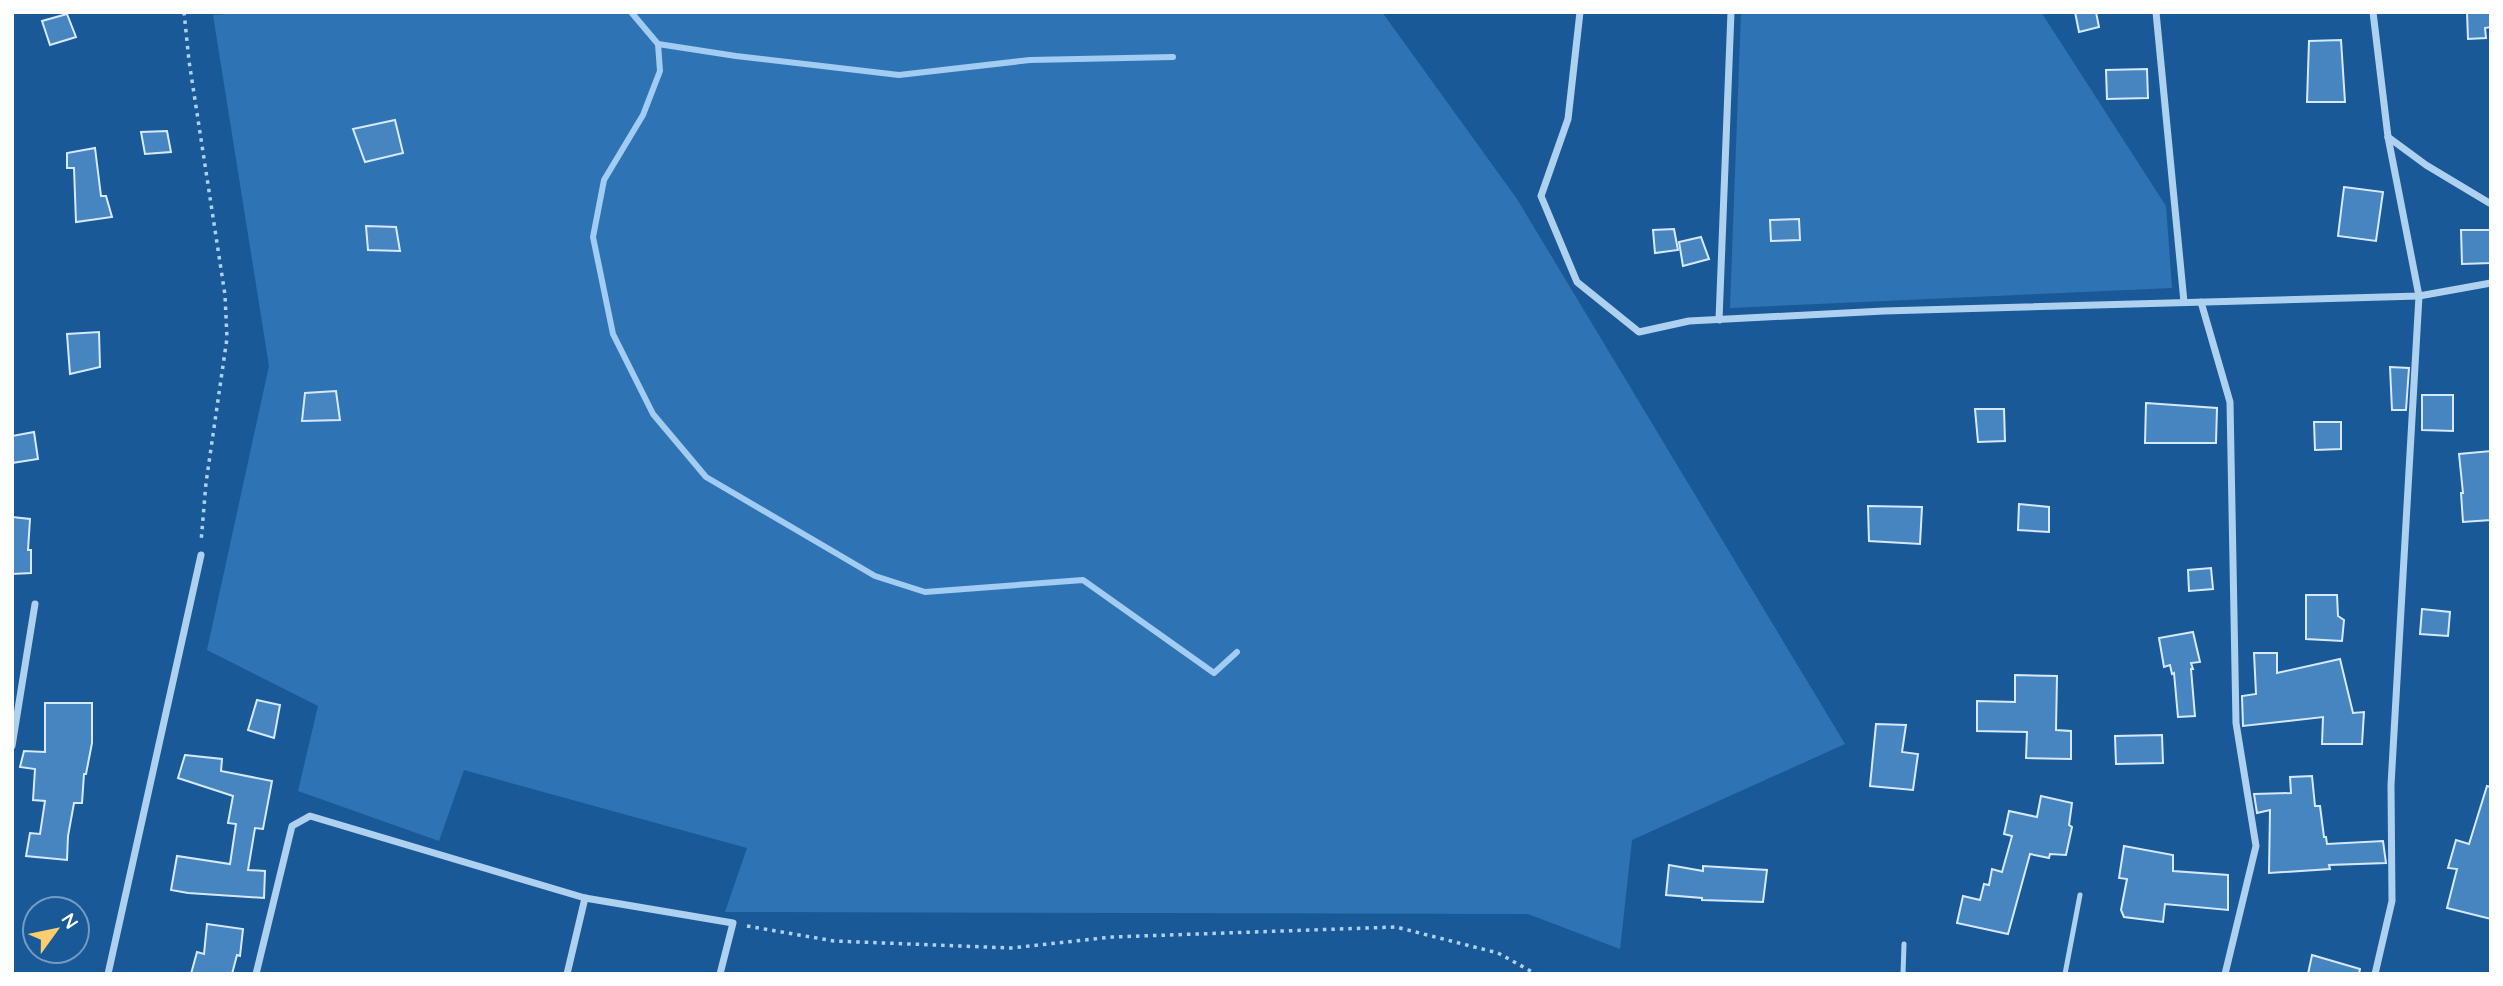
<svg xmlns="http://www.w3.org/2000/svg" width="2503" height="986" viewBox="0 0 2503 986" font-family="Quicksand,sans-serif">
<rect width="100%" height="100%" fill="#1a5998"/>
<g fill="#2e74b5">
<path d="M258,12H1382L1517,199L1845,744L1632,840L1620,949L1528,914L725,912L747,848L464,770L439,841L298,791L318,706L207,650L269,366L213,15Z"/>
<path d="M1741,12H2041L2166,206L2172,288L1730,308Z"/>
</g>
<g fill="none" stroke-linecap="round" stroke-linejoin="round">
<g stroke="#a2ccf2" stroke-width="6">
<path d="M631,12L658,44L660,71L643,115L604,180L593,237L613,334L653,414L706,477L875,576L925,592L1083,580L1214,673L1237,652"/>
<path d="M658,44L736,56L899,75L1030,60L1173,57"/>
</g>
</g>
<g fill="#4785c0" stroke="#d6e9fb" stroke-width="2">
<path d="M2075,12H2096L2099,27L2079,32Z"/>
<path d="M2467,12H2491V27L2485,28L2486,38L2468,39Z"/>
<path d="M67,14L76,37L50,45L42,21Z"/>
<path d="M2341,40L2345,102H2307L2309,41Z"/>
<path d="M2147,69L2148,98L2107,99L2106,70Z"/>
<path d="M395,120L403,153L365,162L353,129Z"/>
<path d="M167,131L171,152L145,154L141,132Z"/>
<path d="M95,148L101,196H106L112,217L76,222L74,168H67V153Z"/>
<path d="M2344,187L2383,192L2376,241L2338,236Z"/>
<path d="M1799,219L1800,240L1771,241L1770,220Z"/>
<path d="M366,226L396,227L400,251L368,250Z"/>
<path d="M1674,229L1678,250L1655,253L1653,230Z"/>
<path d="M2461,230H2491V263L2462,264Z"/>
<path d="M1701,237L1709,259L1683,266L1679,242Z"/>
<path d="M99,332L100,367L70,374L67,334Z"/>
<path d="M2390,367L2409,368L2406,410H2392Z"/>
<path d="M336,391L340,420L302,421L305,393Z"/>
<path d="M2422,395H2453V431L2422,430Z"/>
<path d="M2146,403L2217,408L2216,443H2145Z"/>
<path d="M1975,409H2004L2005,441L1978,442Z"/>
<path d="M2314,422H2341V449L2315,450Z"/>
<path d="M34,432L38,459L12,463V436Z"/>
<path d="M2491,451V520L2463,522L2461,493H2463L2459,454Z"/>
<path d="M2019,504L2049,507V532L2018,530Z"/>
<path d="M1868,506L1922,507L1920,544L1869,541Z"/>
<path d="M12,517L30,519L28,550H31V573L12,574Z"/>
<path d="M2211,568L2213,589L2189,591L2188,570Z"/>
<path d="M2306,595H2337L2338,616L2344,620L2342,641L2306,639Z"/>
<path d="M2422,609L2450,612L2448,636L2420,634Z"/>
<path d="M2193,632L2200,662L2191,663L2193,669H2191L2195,716L2178,717L2174,673L2172,674L2170,665L2164,667L2159,638Z"/>
<path d="M2254,653H2277V673L2340,659L2353,713L2364,712L2362,744H2322L2323,717L2243,726L2242,696L2256,694Z"/>
<path d="M2015,675L2057,676L2056,730L2071,731V759L2026,758L2027,732L1977,731V701L2015,702Z"/>
<path d="M257,700L280,705L274,738L248,730Z"/>
<path d="M45,703H92V743L86,774H84L82,803H74L68,836L67,860L26,856L30,833L40,834L45,801L33,800L35,769L20,767L24,751L45,752Z"/>
<path d="M1876,724L1906,725L1902,752L1918,754L1913,790L1870,786Z"/>
<path d="M2162,735L2163,763L2116,764L2115,736Z"/>
<path d="M185,755L222,759L221,771L272,781L263,829L255,828L248,870L265,871L264,898L188,893L171,890L177,856L230,864L236,824L228,823L233,796L178,778Z"/>
<path d="M2312,776L2315,806H2320L2324,837H2326L2327,844L2383,841L2386,863L2329,865L2330,869L2269,873L2270,810L2257,813L2254,794L2291,793L2290,777Z"/>
<path d="M2487,786L2491,787V919L2447,908L2457,869L2448,868L2456,840L2469,844Z"/>
<path d="M2041,796L2072,803L2069,825L2072,827L2066,855L2050,854L2049,858L2030,854L2008,934L1957,923L1963,896L1980,900L1984,884L1989,885L1992,869L2002,872L2012,836L2004,834L2009,811L2037,817Z"/>
<path d="M2124,846L2173,855V871L2228,875V910L2165,904L2163,922L2124,917L2121,910L2127,879L2119,878Z"/>
<path d="M1669,865L1703,871V866L1767,870L1763,902L1702,900V898L1666,895Z"/>
<path d="M207,924L243,929L240,956L237,955L232,974H191L197,952L204,954Z"/>
<path d="M2312,955L2360,969L2359,974H2308Z"/>
</g>
<g fill="none" stroke-linecap="round" stroke-linejoin="round">
<g stroke="#afd1f0" stroke-width="3.5" stroke-dasharray="3.5 5" stroke-linecap="butt">
<path d="M184,12L189,61L225,295L227,338L206,483L201,542"/>
<path d="M747,926L834,941L1011,948L1112,937L1396,927L1498,953L1536,974"/>
</g>
<g stroke="#afd1f0" stroke-width="5">
<path d="M1903,974L1904,944"/>
<path d="M2065,974L2080,895"/>
</g>
<g stroke="#afd1f0" stroke-width="7">
<path d="M1580,12L1568,119L1541,196L1577,282L1639,332L1689,321L1884,311L2419,296L2491,283"/>
<path d="M2156,12L2184,302"/>
<path d="M2373,12L2388,137L2419,296L2391,785L2392,901L2375,974"/>
<path d="M2388,137L2426,165L2491,204"/>
<path d="M2201,302L2230,402L2236,723L2256,846L2225,974"/>
<path d="M1719,320L1731,12"/>
<path d="M12,746L35,604"/>
<path d="M108,974L201,555"/>
<path d="M256,974L292,826L310,816L585,898L733,923L720,974"/>
<path d="M567,974L585,898"/>
</g>
</g>
<rect width="2503" height="986" fill="none" stroke="#ffffff" stroke-width="28"/>
<g transform="translate(56 930) rotate(57)"><circle r="33" fill="#1a5998" stroke="#769bc1" stroke-width="2"/>
<path d="M0-5L12 26L0 18L-12 26Z" fill="#ffcc6e"/>
<text y="-10" font-size="19" font-weight="bold" text-anchor="middle" fill="#ffffff">N</text>
</g>
</svg>
